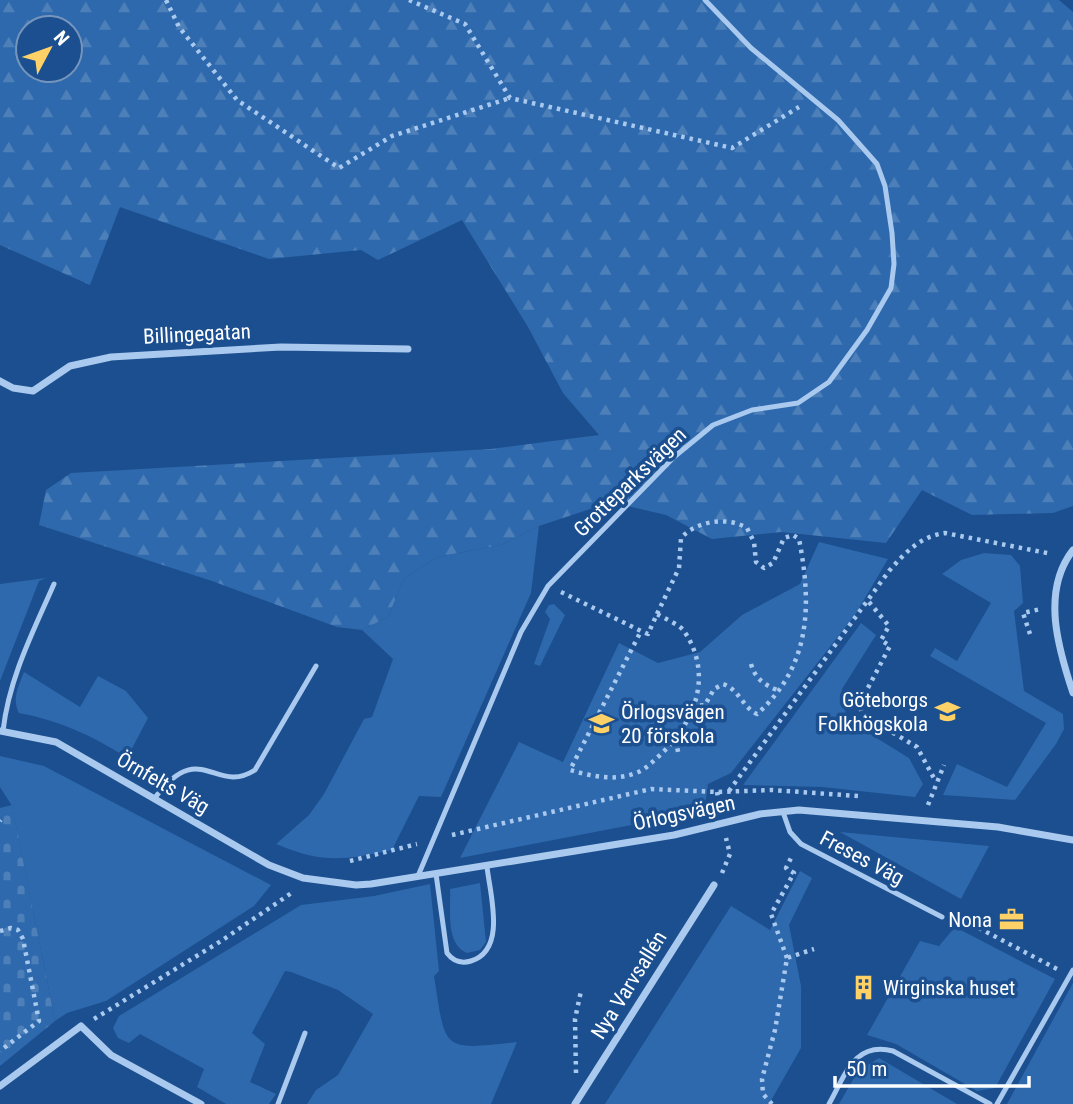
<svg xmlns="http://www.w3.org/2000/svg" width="1073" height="1104" viewBox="0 0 1073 1104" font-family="'Roboto Condensed',sans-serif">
<defs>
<pattern id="forest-firs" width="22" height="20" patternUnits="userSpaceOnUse" patternTransform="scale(1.75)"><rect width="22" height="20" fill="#2e69ad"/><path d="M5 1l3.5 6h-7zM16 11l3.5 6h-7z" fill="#4d80b9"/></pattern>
<pattern id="cemetery-stones" width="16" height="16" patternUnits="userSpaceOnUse" patternTransform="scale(1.75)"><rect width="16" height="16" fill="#2e69ad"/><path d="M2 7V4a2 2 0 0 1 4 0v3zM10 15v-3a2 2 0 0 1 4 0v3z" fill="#4d80b9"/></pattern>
</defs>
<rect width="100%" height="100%" fill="#1b4f8f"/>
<g fill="#2e69ad">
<path d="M539,526L531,593L441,797L419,796L392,850C344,860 323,864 276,844L309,815L324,794L364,719L372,717L393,659L362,630L388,617L404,579L437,557L501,545Z"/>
<path d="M819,542L888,559L855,615L731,773L708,784L704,811L460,858L519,742L563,762L619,643L658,663L700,652L742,615L800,584Z"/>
<path d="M984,553L1011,555L1020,566L1023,603L1014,611L1024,691L1063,714L1064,729L1056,744L1015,800L943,795L957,764L1007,787L1046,723L930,656L935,648L957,661L991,603L942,574L961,560Z"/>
<path d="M46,578L39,581L0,681V584Z"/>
<path d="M554,604L565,615L540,666L534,664L550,619L545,612L549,605Z"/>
<path d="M861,623L876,635L842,689L841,700L849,721L909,758L923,784L915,797L822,787L743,785Z"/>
<path d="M24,672L80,707L98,676L126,691L148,718L127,758C94,736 58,720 19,713C12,699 18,687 24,672Z"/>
<path d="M0,756L44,766L271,885L254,906L106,1001L67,1013L55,1021L12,806L0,787Z"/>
<path d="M840,832L989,846L961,899Z"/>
<path d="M800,871L812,878L789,925L801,986V1048L769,1104H605L731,906L770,930Z"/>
<path d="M480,883L486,942L480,950L467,953C445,944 451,909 450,889Z"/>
<path d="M430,884L439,971L434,976C446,1050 440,1051 517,1042L491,1104H307L316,1090L338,1075L373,1014L338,990L291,972L285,971L252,1033L265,1044L250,1082L276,1094L269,1104H226L197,1087L204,1069L140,1034L129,1043L118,1038L113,1028L119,1016L301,905L374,896Z"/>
<path d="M955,927L1055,979L995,1088L977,1091L896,1044L867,1035L920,941L939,946Z"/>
<path d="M1073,983V1104H1007Z"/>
<path d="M879,1058L957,1104H839L858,1071Z"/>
</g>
<path fill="url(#forest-firs)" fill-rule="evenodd" d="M0,0H1059L1073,12V506L1053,513L972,515L922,490L886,543L781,532L712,539L666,515L611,502L539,526L501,545L437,557L404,579L388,617L362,630L337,627L212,581L39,525L46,490L71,473L491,449L599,435L563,393L528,327L462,220L378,260L361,250L269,259L120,207L90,285L0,245ZM28,28H70V70H28Z"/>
<path fill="url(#cemetery-stones)" d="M12,805L55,1021L0,1066V808Z"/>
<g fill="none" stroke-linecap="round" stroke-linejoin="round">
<g stroke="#a9c9ee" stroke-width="4.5" stroke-dasharray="3.5 5" stroke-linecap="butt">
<path d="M166,0L179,27L237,100L339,168L392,136L510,98"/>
<path d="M409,0L465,24L510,98L732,148L799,107"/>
<path d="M561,592L641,631L648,634L657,614C665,619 679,624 684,631C714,675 695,723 659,756C651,763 644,771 633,774C613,781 590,776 570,770L641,631"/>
<path d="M869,602L889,626L881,640L890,646L859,705L863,715L917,747L936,782"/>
<path d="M657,614L679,568L681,538C696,521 727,516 747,528L754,542L756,562L764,568L773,563L784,538L793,535L799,539C812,605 811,666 757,714C743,708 739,689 723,684L714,689L705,705L695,706"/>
<path d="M1030,634L1023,613L1041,609"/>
<path d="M751,664C755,678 763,684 777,690"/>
<path d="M676,740L678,752"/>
<path d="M729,791L889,571C905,553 920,536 945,533L1052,554"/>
<path d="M717,792L720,809"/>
<path d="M928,805L944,765"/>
<path d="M0,821L1,820"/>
<path d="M452,835L651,789L717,792L772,790L858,796"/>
<path d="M350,861L417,844"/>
<path d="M722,873L730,854L726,838"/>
<path d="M956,916L1057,969"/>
<path d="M0,931L11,928L18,930L23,939L39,1021L0,1051"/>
<path d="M787,958L771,914L794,873L786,868L792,856"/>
<path d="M94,1019L221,941L293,892"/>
<path d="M576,1073L575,1019L581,991"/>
<path d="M772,1104L763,1094L762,1079L775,1030L787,958L814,949"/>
</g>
<g stroke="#a9c9ee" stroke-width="5">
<path d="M3,731C9,678 33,632 54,584"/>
<path d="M154,799C200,736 215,796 255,770L316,666"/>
<path d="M783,812L790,832L801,844L942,917"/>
<path d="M436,874L447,953C453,961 461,964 471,961C507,950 490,894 487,867"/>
<path d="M418,876L521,632L548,586L674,457L713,425L752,410L798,403L829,382L867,330L891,288L894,264L892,233L885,186L877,164L838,120L751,48L705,0"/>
<path d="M278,1104L305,1033"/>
<path d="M829,1104C845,1076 854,1041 893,1051L990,1104"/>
<path d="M997,1104L1073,970"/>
</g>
<g stroke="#a9c9ee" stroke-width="7">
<path d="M0,381L13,388L33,391L70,366L111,357L281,347L408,349"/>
<path d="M1073,550C1041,591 1058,648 1073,693"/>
<path d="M0,731L56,742L269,865L303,878L356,885L371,884L674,835L760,814L799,810L998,827L1073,840"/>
<path d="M0,1086L81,1026L111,1055L201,1104"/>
<path d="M575,1104L714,885"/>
</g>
</g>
<defs>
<symbol id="university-bare" viewBox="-9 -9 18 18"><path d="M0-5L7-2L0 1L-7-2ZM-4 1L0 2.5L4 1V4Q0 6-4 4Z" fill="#ffd166" stroke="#1b4f8f" stroke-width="2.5" paint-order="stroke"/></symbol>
<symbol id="school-bare" viewBox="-9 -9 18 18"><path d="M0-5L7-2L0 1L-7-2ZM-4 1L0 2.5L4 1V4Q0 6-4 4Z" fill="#ffd166" stroke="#1b4f8f" stroke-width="2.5" paint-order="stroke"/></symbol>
<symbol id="office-bare" viewBox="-9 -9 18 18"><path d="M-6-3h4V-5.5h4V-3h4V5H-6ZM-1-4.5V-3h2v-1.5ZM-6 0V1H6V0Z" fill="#ffd166" stroke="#1b4f8f" stroke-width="2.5" paint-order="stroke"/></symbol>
<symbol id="building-bare" viewBox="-9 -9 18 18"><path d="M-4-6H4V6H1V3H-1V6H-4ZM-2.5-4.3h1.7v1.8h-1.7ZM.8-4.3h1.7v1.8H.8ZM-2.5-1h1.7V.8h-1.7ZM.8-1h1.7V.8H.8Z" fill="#ffd166" stroke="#1b4f8f" stroke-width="2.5" paint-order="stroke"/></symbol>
</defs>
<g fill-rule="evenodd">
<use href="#university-bare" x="930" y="694" width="35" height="35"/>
<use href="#school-bare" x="584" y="706" width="35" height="35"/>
<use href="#office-bare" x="994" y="902" width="35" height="35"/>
<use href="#building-bare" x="846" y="970" width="35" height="35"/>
</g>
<g text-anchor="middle" stroke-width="7" stroke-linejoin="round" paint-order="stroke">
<g font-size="21" fill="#fff" stroke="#1b4f8f">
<text transform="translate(197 334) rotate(-3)" y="7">Billingegatan</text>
<text transform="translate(630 482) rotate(-44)" y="7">Grotteparksvägen</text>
<text transform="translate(163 783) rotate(30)" y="7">Örnfelts Väg</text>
<text transform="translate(684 813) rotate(-12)" y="7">Örlogsvägen</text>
<text transform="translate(862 858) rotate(28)" y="7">Freses Väg</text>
<text transform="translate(629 985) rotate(-58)" y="7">Nya Varvsallén</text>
</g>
<g font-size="21" fill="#fff" stroke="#1b4f8f" text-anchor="end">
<text x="928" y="707">Göteborgs<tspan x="928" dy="24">Folkhögskola</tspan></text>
<text x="621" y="719" text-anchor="start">Örlogsvägen<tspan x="621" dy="24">20 förskola</tspan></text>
<text x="992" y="927">Nona</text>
<text x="883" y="995" text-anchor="start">Wirginska huset</text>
</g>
</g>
<g transform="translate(49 49) rotate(49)"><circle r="33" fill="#1b4f8f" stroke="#7695bc" stroke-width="2"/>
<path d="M0-5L12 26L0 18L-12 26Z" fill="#ffd166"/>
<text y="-10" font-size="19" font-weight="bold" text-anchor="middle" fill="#ffffff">N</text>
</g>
<path d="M835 1076v10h194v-10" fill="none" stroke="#ffffff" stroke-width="3.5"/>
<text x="846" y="1076" font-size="21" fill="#ffffff" stroke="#1b4f8f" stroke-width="5" paint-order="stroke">50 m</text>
</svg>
